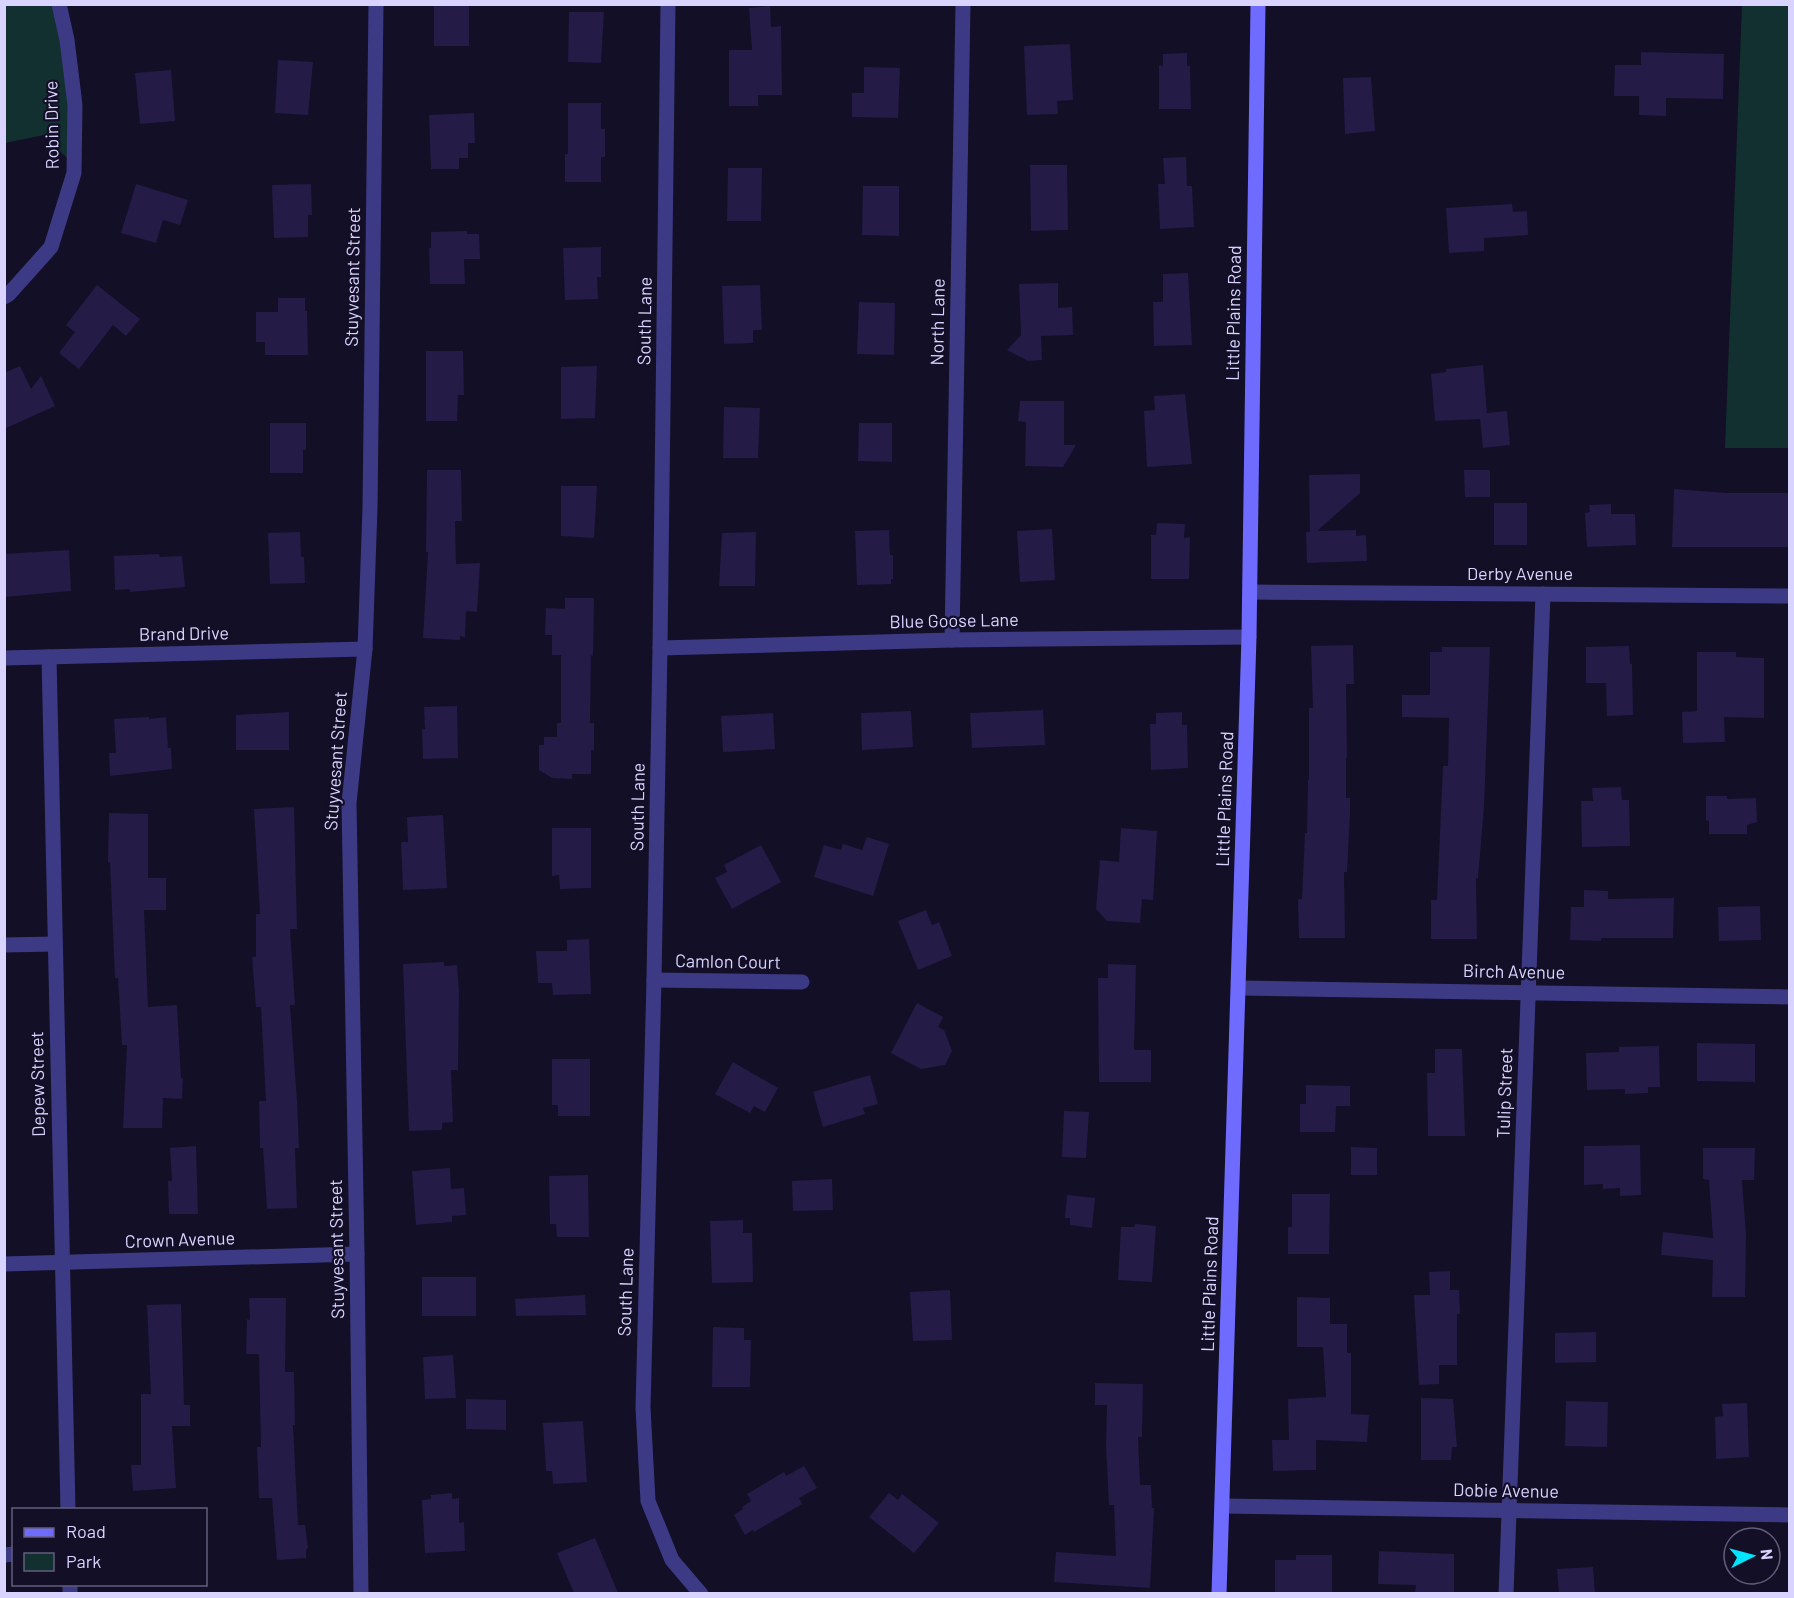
<svg xmlns="http://www.w3.org/2000/svg" width="1794" height="1598" viewBox="0 0 1794 1598" font-family="Barlow,sans-serif">
<rect width="100%" height="100%" fill="#130f26"/>
<g fill="#12302f">
<path d="M5,5H59L67,40L70,161L44,135L5,143Z"/>
<path d="M1742,5H1789V448H1725Z"/>
</g>
<g fill="#241b47">
<rect x="434" y="4" width="35" height="42"/>
<path d="M770,6L771,27L781,26L782,95H758V106H729V50H752L749,8Z"/>
<path d="M569,12H604L601,63L568,62Z"/>
<path d="M1070,44L1073,100L1057,101L1058,114L1027,115L1024,46Z"/>
<path d="M1641,52L1724,54L1723,99L1666,98V116L1639,115V96H1614L1615,65H1641Z"/>
<path d="M1187,53V66H1190L1191,109H1159V65L1163,66V54Z"/>
<path d="M278,60L313,62L308,115L275,113Z"/>
<path d="M864,67L900,68L898,118L852,117V93H864Z"/>
<path d="M171,70L175,121L140,124L135,73Z"/>
<path d="M1371,77L1375,131L1345,134L1343,78Z"/>
<path d="M568,103H601V129H605V157H601V182H565V154H568Z"/>
<path d="M474,113L475,143H468V158H459V169H431L429,115Z"/>
<path d="M1186,157L1187,186H1192L1194,227L1160,229L1158,184H1165L1163,158Z"/>
<path d="M1030,165H1067L1068,230L1031,231Z"/>
<path d="M728,168H762L761,221H727Z"/>
<path d="M136,184L188,200L180,225L163,220L156,243L121,233Z"/>
<path d="M311,184L312,215H308V237L274,238L272,185Z"/>
<path d="M863,186H899V236L862,235Z"/>
<path d="M1512,204L1513,212L1527,211L1528,235L1484,238V251L1449,253L1446,208Z"/>
<path d="M467,231V234H479L480,259H464L465,284H430L429,248H431V232Z"/>
<path d="M601,247V277H597L598,299L565,300L563,248Z"/>
<path d="M1188,273L1192,345L1154,346L1153,302H1163V274Z"/>
<path d="M1058,283V308L1072,307L1073,335L1041,336L1042,360L1028,361L1007,350L1021,335L1019,284Z"/>
<path d="M97,285L140,319L126,336L113,325L79,369L59,353L75,332L66,325Z"/>
<path d="M760,285L762,330H753V343L724,344L722,286Z"/>
<path d="M278,298H305V311H307L308,355H265V342H256V312H278Z"/>
<path d="M859,302L895,303L894,355L857,354Z"/>
<path d="M426,351H463L464,395H458L457,421H426Z"/>
<path d="M1483,365L1487,413L1507,411L1510,445L1483,448L1480,419L1435,421L1431,374L1446,372V369Z"/>
<path d="M20,366L31,389L41,376L55,406L4,429V373Z"/>
<path d="M597,366L595,418L561,419V367Z"/>
<path d="M1185,394L1192,464L1147,467L1144,411L1155,410L1154,396Z"/>
<path d="M1020,401H1064V445H1076L1063,467L1025,466L1026,422L1018,421Z"/>
<path d="M724,407L760,408L758,458H723Z"/>
<path d="M270,423H306V450H303V473H270Z"/>
<path d="M859,423H892V462L858,461Z"/>
<path d="M427,470H461L462,521H455L456,564L480,563L477,612L466,611L465,637L460,636V640L423,638L428,552H426Z"/>
<path d="M1464,470H1490V497H1465Z"/>
<path d="M1360,474V493L1317,531L1356,530V536L1366,535L1367,561L1307,563L1306,532H1310L1309,475Z"/>
<path d="M561,486H597L594,538L561,536Z"/>
<path d="M1674,489L1727,493H1790V547H1672Z"/>
<rect x="1494" y="503" width="33" height="42"/>
<path d="M1611,504V514H1635L1636,545L1587,547L1585,513L1590,512L1589,505Z"/>
<path d="M1157,523L1185,524L1184,538L1190,537L1189,579H1151V535H1156Z"/>
<path d="M1052,529L1055,580L1020,582L1017,531Z"/>
<path d="M889,530L890,555H893V579H891V584L857,585L855,531Z"/>
<path d="M300,532L301,557H304L305,583L270,584L268,533Z"/>
<path d="M756,532L755,586H719L722,533Z"/>
<path d="M69,550L71,591L4,597V554Z"/>
<path d="M159,554L160,557L182,556L185,587L130,592V589L115,590L114,556Z"/>
<path d="M565,598H594L593,656L591,655L590,723H594V750H591V774H572V779L552,778L539,770V745H544V737H557V723H561V655H552V635H545L546,608L565,609Z"/>
<path d="M1353,645L1354,684H1346L1347,758H1346V798H1350V814L1347,872H1344L1345,938H1299L1298,899H1302L1305,833H1307L1308,780H1309V708H1313L1311,646Z"/>
<path d="M1629,646L1630,664H1632L1633,715L1607,716L1606,683H1586V647Z"/>
<path d="M1442,647H1490L1484,807L1478,878H1476L1477,939H1431V900H1437L1443,766H1448L1449,718L1402,717V695H1430V652H1442Z"/>
<path d="M1697,652H1736V657L1764,658V718L1724,717L1725,742L1683,743L1682,712L1697,711Z"/>
<path d="M457,706L458,758L423,759L422,729H425L424,707Z"/>
<path d="M1043,710L1045,745L972,748L970,713Z"/>
<path d="M911,711L913,747L862,750L861,713Z"/>
<path d="M289,712V750H236V715Z"/>
<path d="M1182,712V725H1187L1188,768L1151,770L1150,724H1156V713Z"/>
<path d="M773,713L775,749L723,752L721,716Z"/>
<path d="M149,717V719L166,717L168,748H171L172,769L110,776L109,753H116L114,719Z"/>
<path d="M1621,787L1622,800H1629L1630,846L1582,847L1581,801H1593L1592,788Z"/>
<path d="M1706,796H1727V799L1756,798L1757,822L1747,825V834H1709V821L1706,820Z"/>
<path d="M294,807L297,929H290L295,1005H290L297,1100L299,1148H295L297,1208L267,1209L263,1148H260L259,1101H266L261,1007H256L252,957H256V914H260L254,809Z"/>
<path d="M109,813L148,814V878H166V910H144L148,1007L177,1005L181,1078H183L182,1099L163,1098L162,1128H123L127,1045H122L118,978H115L110,862H108Z"/>
<path d="M443,815L447,888L403,890L401,842H408L407,817Z"/>
<path d="M552,828H591V888L560,889L559,875L552,876Z"/>
<path d="M1121,828L1157,831L1153,900L1142,899L1140,923L1107,921L1096,909L1100,860L1119,862Z"/>
<path d="M867,837L889,844L873,896L814,877L824,845L841,850L843,844L862,850Z"/>
<path d="M761,845L781,882L732,909L715,878L727,872L724,865Z"/>
<path d="M1584,890L1608,891V899L1674,898L1673,938H1601V941L1570,940L1571,907H1584Z"/>
<path d="M1760,906L1761,940L1719,941L1718,907Z"/>
<path d="M926,910L932,925L939,922L952,956L918,970L898,921Z"/>
<path d="M589,939L591,994L553,995L552,983H538L536,951H567V940Z"/>
<path d="M444,962V966L457,965L459,991L458,1070H451L453,1122L442,1123V1130L409,1131L403,964Z"/>
<path d="M1108,964L1136,965L1134,1050H1151V1082H1099L1098,978H1108Z"/>
<path d="M917,1003L943,1017L938,1027L944,1030L952,1051L945,1065L921,1069L891,1053Z"/>
<path d="M1697,1043L1755,1044V1082L1697,1081Z"/>
<path d="M1659,1046L1660,1087H1648V1093L1625,1094V1089L1587,1090L1586,1053L1619,1052V1047Z"/>
<path d="M1435,1049H1462L1465,1136H1428L1427,1073H1435Z"/>
<path d="M552,1059H590V1116H558V1105H552Z"/>
<path d="M733,1062L778,1088L765,1112L754,1106L750,1113L715,1094Z"/>
<path d="M870,1075L878,1104L863,1108L865,1114L823,1127L813,1092Z"/>
<path d="M1306,1085L1350,1086V1106H1336L1335,1132H1300V1104H1306Z"/>
<path d="M1064,1111L1089,1112L1086,1158L1062,1157Z"/>
<path d="M1640,1145L1641,1195L1620,1196V1188L1603,1189V1184L1584,1185V1146Z"/>
<path d="M196,1146L198,1214H169L168,1181H172L170,1148Z"/>
<path d="M1351,1147L1377,1148V1175H1351Z"/>
<path d="M1703,1148H1755L1754,1180H1742L1746,1236L1745,1297H1712L1713,1260L1661,1255L1663,1232L1713,1238L1709,1180L1703,1179Z"/>
<path d="M450,1168L451,1189L464,1188L466,1215L452,1216V1222L416,1225L412,1171Z"/>
<path d="M588,1175L589,1237H557L556,1224H550L549,1176Z"/>
<path d="M832,1179L833,1210L793,1211L792,1181Z"/>
<path d="M1292,1194H1330L1329,1254H1288V1227H1292Z"/>
<path d="M1067,1195L1095,1198L1092,1228L1070,1225V1218H1065Z"/>
<path d="M743,1220V1233H752L753,1282L712,1283L710,1221Z"/>
<path d="M1135,1224L1156,1226L1152,1282L1118,1280L1121,1227H1134Z"/>
<path d="M1450,1271V1290H1459L1460,1314H1457V1365H1439V1384L1419,1385L1414,1295H1430L1429,1272Z"/>
<rect x="422" y="1277" width="54" height="39"/>
<path d="M950,1290L952,1340L913,1341L910,1292Z"/>
<path d="M585,1295L586,1315L516,1316L515,1299Z"/>
<path d="M1297,1297L1330,1298V1324H1347V1353H1351V1414L1369,1415L1367,1442L1316,1440V1470L1273,1471L1272,1440H1289L1288,1399L1326,1397L1323,1347H1297Z"/>
<path d="M249,1298H286L285,1372H294L295,1425H293L298,1525H305L308,1548L306,1549V1558L277,1560L272,1498H259L257,1447H261L259,1354H246L247,1319L250,1320Z"/>
<path d="M181,1304L184,1405H190V1426H172L176,1488L133,1491L131,1465H141V1394H151L147,1305Z"/>
<path d="M713,1327L744,1328V1340H751L750,1387H712Z"/>
<path d="M1596,1332V1362L1555,1363V1333Z"/>
<path d="M453,1355L456,1398L425,1399L423,1357Z"/>
<path d="M1095,1383L1143,1384L1142,1437H1138L1140,1485H1151L1152,1508H1154L1150,1588L1054,1582L1056,1552L1116,1556L1114,1505H1109L1106,1446L1107,1405H1095Z"/>
<path d="M1421,1398L1453,1399L1457,1447H1452L1451,1460H1421Z"/>
<path d="M466,1399L506,1400V1430L466,1429Z"/>
<path d="M1566,1401L1608,1402L1607,1447L1565,1446Z"/>
<path d="M1747,1403L1749,1457L1716,1459L1715,1417L1723,1416L1722,1404Z"/>
<path d="M583,1421L587,1482L553,1484L552,1471H546L543,1423Z"/>
<path d="M804,1466L817,1488L799,1498L802,1504L754,1532L753,1530L745,1535L734,1515L743,1509L742,1507L751,1501L747,1494L784,1472L786,1476Z"/>
<path d="M452,1493V1499L459,1498V1523L464,1522L465,1551L425,1553L422,1500L431,1499V1495Z"/>
<path d="M889,1493L898,1500L902,1494L939,1523L914,1553L869,1517Z"/>
<path d="M595,1538L618,1593H574L557,1553Z"/>
<path d="M1379,1551L1454,1554V1593H1415L1416,1585L1378,1584Z"/>
<path d="M1296,1555H1332V1593H1275V1560H1296Z"/>
<path d="M1593,1567L1595,1593H1559L1557,1569Z"/>
</g>
<g fill="none" stroke-linecap="round" stroke-linejoin="round">
<g stroke="#3d3a85" stroke-width="15">
<path d="M668,4L660,648L654,980L643,1408L648,1501L672,1560L701,1594"/>
<path d="M4,297L9,294L51,247L74,173L75,105L67,40L59,4"/>
<path d="M1250,592L1790,596"/>
<path d="M952,640L963,4"/>
<path d="M660,648L952,640L1249,637"/>
<path d="M49,657L68,1510"/>
<path d="M4,658L365,649"/>
<path d="M4,945L55,944"/>
<path d="M654,980L802,982"/>
<path d="M1239,988L1790,997"/>
<path d="M4,1264L357,1254"/>
<path d="M1222,1506L1790,1515"/>
<path d="M4,1555L14,1554"/>
<path d="M70,1584V1594"/>
<path d="M361,1594L357,1254L349,803L365,649L370,508L376,4"/>
<path d="M1506,1594L1543,594"/>
</g>
<path stroke="#6f6bff" stroke-width="15" d="M1219,1594L1249,637L1258,4"/>
</g>
<g text-anchor="middle" stroke-width="4.5" stroke-linejoin="round" paint-order="stroke">
<g font-size="18" fill="#d9d4ff" stroke="#130f26">
<text transform="translate(52 125) rotate(-91)" y="6">Robin Drive</text>
<text transform="translate(353 277) rotate(-89)" y="6">Stuyvesant Street</text>
<text transform="translate(1234 313) rotate(-89)" y="6">Little Plains Road</text>
<text transform="translate(645 321) rotate(-89)" y="6">South Lane</text>
<text transform="translate(938 322) rotate(-89)" y="6">North Lane</text>
<text x="1520" y="580">Derby Avenue</text>
<text transform="translate(954 621) rotate(-1)" y="6">Blue Goose Lane</text>
<text transform="translate(184 634) rotate(-1)" y="6">Brand Drive</text>
<text transform="translate(336 761) rotate(-86)" y="6">Stuyvesant Street</text>
<text transform="translate(1225 799) rotate(-88)" y="6">Little Plains Road</text>
<text transform="translate(638 807) rotate(-89)" y="6">South Lane</text>
<text transform="translate(728 962) rotate(1)" y="6">Camlon Court</text>
<text transform="translate(1514 972) rotate(1)" y="6">Birch Avenue</text>
<text transform="translate(38 1084) rotate(-91)" y="6">Depew Street</text>
<text transform="translate(1505 1093) rotate(-88)" y="6">Tulip Street</text>
<text transform="translate(180 1240) rotate(-2)" y="6">Crown Avenue</text>
<text transform="translate(337 1249) rotate(-91)" y="6">Stuyvesant Street</text>
<text transform="translate(1210 1284) rotate(-88)" y="6">Little Plains Road</text>
<text transform="translate(626 1292) rotate(-88)" y="6">South Lane</text>
<text transform="translate(1506 1491) rotate(1)" y="6">Dobie Avenue</text>
</g>
</g>
<rect width="1794" height="1598" fill="none" stroke="#d9d4ff" stroke-width="12"/>
<rect x="12" y="1508" width="195" height="78" fill="#130f26" stroke="#625e7d" stroke-width="1.5"/>
<rect x="24" y="1528" width="30" height="9" fill="#6f6bff" stroke="#625e7d" stroke-width="1.5"/>
<text x="66" y="1538" font-size="18" fill="#d9d4ff">Road</text>
<rect x="24" y="1553" width="30" height="18" fill="#12302f" stroke="#625e7d" stroke-width="1.5"/>
<text x="66" y="1568" font-size="18" fill="#d9d4ff">Park</text>
<g transform="translate(1752 1556) rotate(84)"><circle r="28" fill="#130f26" stroke="#625e7d" stroke-width="1.5"/>
<path d="M0-4.5L10 22L0 15L-10 22Z" fill="#00e5ff"/>
<text y="-9" font-size="16" font-weight="bold" text-anchor="middle" fill="#d9d4ff">N</text>
</g>
</svg>
